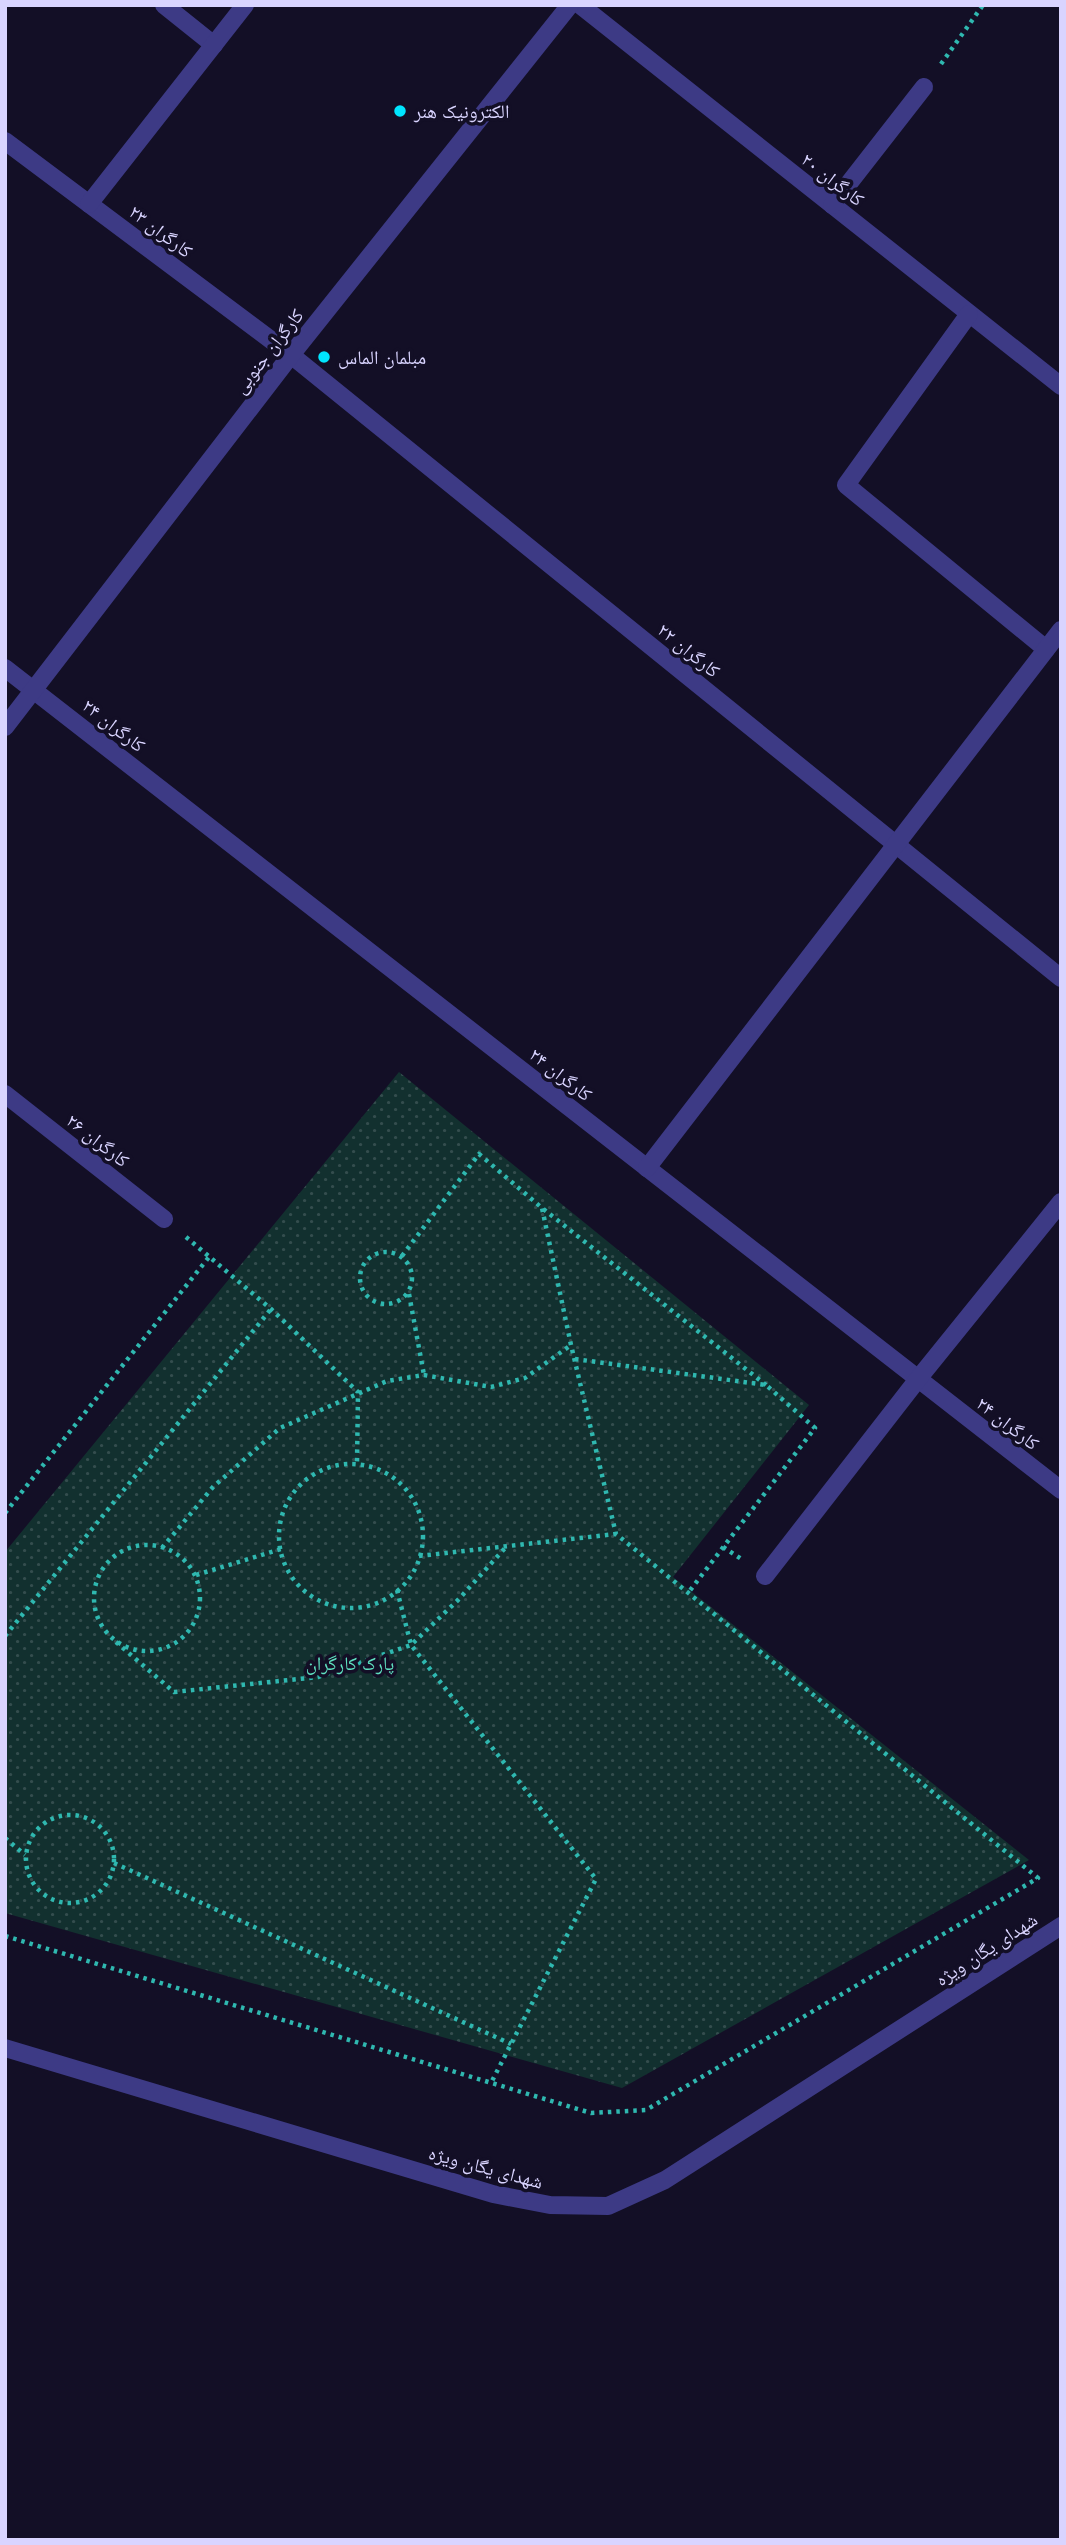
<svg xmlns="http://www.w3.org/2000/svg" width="1066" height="2545" viewBox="0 0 1066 2545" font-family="'DM Sans','Noto Naskh Arabic',sans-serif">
<defs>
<pattern id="park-dots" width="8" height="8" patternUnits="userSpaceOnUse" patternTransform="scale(1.75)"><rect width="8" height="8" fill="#12302f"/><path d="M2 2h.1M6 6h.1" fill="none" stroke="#344d4e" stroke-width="1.8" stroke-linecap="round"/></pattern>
</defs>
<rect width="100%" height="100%" fill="#130f26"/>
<path fill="url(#park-dots)" d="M399,1072L809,1405L673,1577L1029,1860L622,2088L5,1913V1552Z"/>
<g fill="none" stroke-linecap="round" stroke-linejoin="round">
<g stroke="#2fb8b0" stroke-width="4.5" stroke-dasharray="3.5 5" stroke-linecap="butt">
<path d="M941,64L983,5"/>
<path d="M186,1237L271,1309L358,1392L357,1463"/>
<circle cx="386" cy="1278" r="26"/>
<path d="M402,1256L479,1154L542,1208L766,1385"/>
<path d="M409,1294L424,1375"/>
<path d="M575,1359L766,1385L815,1428L688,1593"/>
<circle cx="351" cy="1536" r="72"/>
<path d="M5,1513L209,1257"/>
<circle cx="147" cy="1598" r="53"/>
<path d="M723,1547L743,1560"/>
<path d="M162,1548L213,1487L280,1428L387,1381L424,1375L491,1387L525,1378L571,1345"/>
<path d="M419,1556L616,1534"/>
<path d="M196,1575L281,1549"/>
<path d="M397,1590L411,1645L596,1879L491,2083"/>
<path d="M5,1636L271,1309"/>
<path d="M116,1642L174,1692L318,1677L411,1645L458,1600L506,1547"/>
<circle cx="70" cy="1859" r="44"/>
<path d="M5,1838L25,1855"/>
<path d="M114,1863L511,2044"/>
<path d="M5,1936L591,2113L646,2110L1038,1878L616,1534L571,1345L542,1208"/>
</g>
<g stroke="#3d3a85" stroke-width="18">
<path d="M164,5L214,45"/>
<path d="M580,5L1061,386"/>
<path d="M5,141L291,355L1061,978"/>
<path d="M89,204L245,5"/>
<path d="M832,205L924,87"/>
<path d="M969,314L846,485L1046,649"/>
<path d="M5,668L1061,1490"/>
<path d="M5,727L291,355L570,5"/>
<path d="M5,1094L164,1219"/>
<path d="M647,1168L1061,630"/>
<path d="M765,1576L918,1379L1061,1202"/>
<path d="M5,2048L493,2194L550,2205L608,2206L665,2180L1061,1926"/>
</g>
</g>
<g fill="#00e5ff" stroke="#130f26" stroke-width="2.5">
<circle cx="400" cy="111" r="7"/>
<circle cx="324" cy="357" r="7"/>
</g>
<g text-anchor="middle" stroke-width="7" stroke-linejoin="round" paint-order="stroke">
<g font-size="19" fill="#d9d4ff" stroke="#130f26" text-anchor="start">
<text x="414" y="118">الکترونیک هنر</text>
<text x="338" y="364">مبلمان الماس</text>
</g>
<g font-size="19" fill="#d9d4ff" stroke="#130f26">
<text transform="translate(833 179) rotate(38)" y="7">کارگران ۲۰</text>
<text transform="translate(161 231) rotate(37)" y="7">کارگران ۲۳</text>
<text transform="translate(268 351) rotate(-52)" y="7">کارگران جنوبی</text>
<text transform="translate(689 650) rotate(39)" y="7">کارگران ۲۲</text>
<text transform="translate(114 725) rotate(38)" y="7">کارگران ۲۴</text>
<text transform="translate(561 1074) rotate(38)" y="7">کارگران ۲۴</text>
<text transform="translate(98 1140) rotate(38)" y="7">کارگران ۲۶</text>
<text transform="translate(1008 1423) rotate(38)" y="7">کارگران ۲۴</text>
<text transform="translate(986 1949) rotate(-33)" y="7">شهدای یگان ویژه</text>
<text transform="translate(486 2167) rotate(15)" y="7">شهدای یگان ویژه</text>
</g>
<g font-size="19" fill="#5fe0c0" stroke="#130f26">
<text x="350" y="1670">پارک کارگران</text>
</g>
</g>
<rect width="1066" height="2545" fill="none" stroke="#d9d4ff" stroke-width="14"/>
</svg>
